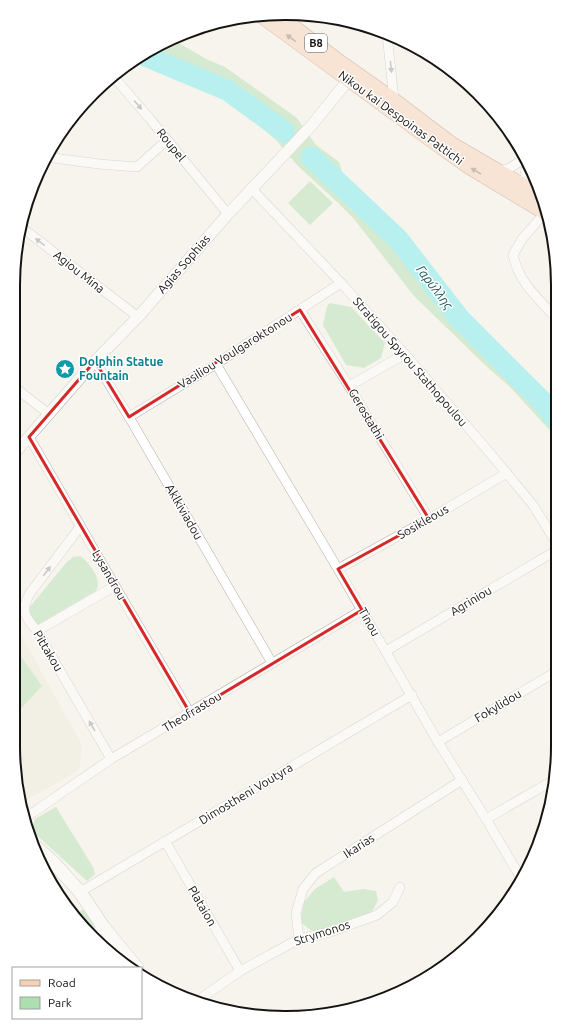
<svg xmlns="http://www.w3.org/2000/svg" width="571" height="1031" viewBox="0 0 571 1031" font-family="Ubuntu,sans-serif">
<rect width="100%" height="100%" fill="#f6f4ed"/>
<path fill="#eeeadc" d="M13,620L82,745L79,770L22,803L13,745Z"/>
<g fill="#addeaf">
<path d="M172,39L206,59L225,67L297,118L316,145L339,162L343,175L410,247L436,274L475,322L533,384L556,413V437L509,386L486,366L414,296L354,219L337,202L297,165L276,140L224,96L136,59L165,41Z"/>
<path d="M310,181L333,203L310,225L288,203Z"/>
<path d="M330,303L351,307L385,343L381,358L364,368L346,365L323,325L327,306Z"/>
<path d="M80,556C88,561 102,579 97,589C96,591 94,592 92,593L41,623L37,625C32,621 30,614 29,608L66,563L73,557Z"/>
<path d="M13,645L42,686L13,717Z"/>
<path d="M56,807L93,867L95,874L87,881L31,830L35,819Z"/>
<path d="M334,877L344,892L363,889L376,891L378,900L373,910L364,917L328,930L312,931L300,922L304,902L315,889Z"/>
<path d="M84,909L94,922L93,929L90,931L74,915Z"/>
</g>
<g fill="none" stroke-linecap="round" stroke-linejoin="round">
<g stroke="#6aecf1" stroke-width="21">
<path d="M143,55L227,90L285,132"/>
<path d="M311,157L398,239L460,319L542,401L556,419"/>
</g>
<defs>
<g id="minor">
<path d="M387,34L394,100"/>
<path d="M113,76L150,119L228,214"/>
<path d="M46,157L99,164L137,167L167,140"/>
<path d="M527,164L525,174L529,189"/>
<path d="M497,171L508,169L524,159"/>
<path d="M252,189L341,283L405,354L489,452L533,505L557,544"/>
<path d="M545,213L522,239L513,255C519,283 538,298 556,318"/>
<path d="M20,226L138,317"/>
<path d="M300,310L349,386L429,519"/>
<path d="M95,361L129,417L272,663"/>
<path d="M216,364L338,569L438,742L486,819L522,880"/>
<path d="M13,386L49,414"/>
<path d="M349,386L405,354"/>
<path d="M129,417L216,364L341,283"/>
<path d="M29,437L115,586L190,713"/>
<path d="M80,527L30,593C20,611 25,617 37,631L111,759"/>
<path d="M338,569L429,519L507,473"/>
<path d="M37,631L115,586"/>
<path d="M386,651L557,550"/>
<path d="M438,742L557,671"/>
<path d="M25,818L111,759L362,610"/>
<path d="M486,819L554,780"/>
<path d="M165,841L240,971"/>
<path d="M80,892L412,695"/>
<path d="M93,934L104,928"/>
<path d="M299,939L296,913L303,889L316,873L462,780"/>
<path d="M197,1001L240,971L299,939L330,932L377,915L393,902L400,887"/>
</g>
<path id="tertiary" d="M13,455L95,361L138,317L228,214L311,126L354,73"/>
<path id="secondary" d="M35,846L53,862L80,892L104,928L137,968"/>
<g id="primary">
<path d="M277,14L340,62L394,100L452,144L543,197"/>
<path d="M260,15L442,148L469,167L547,214"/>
</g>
</defs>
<use href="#minor" stroke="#b3b1ab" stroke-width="10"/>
<use href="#tertiary" stroke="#b3b1ab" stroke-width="12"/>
<use href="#secondary" stroke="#b3b1ab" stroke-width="14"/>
<use href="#primary" stroke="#a7795c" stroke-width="15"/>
<use href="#minor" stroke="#fff" stroke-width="9"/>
<use href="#tertiary" stroke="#fff" stroke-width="11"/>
<use href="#secondary" stroke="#fff" stroke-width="13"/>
<use href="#primary" stroke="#f9d0b5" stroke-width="14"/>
</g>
<defs><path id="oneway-solid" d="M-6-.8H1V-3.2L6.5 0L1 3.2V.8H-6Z"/></defs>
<g fill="#927b6c">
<use href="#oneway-solid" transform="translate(291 38) rotate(-144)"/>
<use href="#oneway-solid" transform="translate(476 171) rotate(-149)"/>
</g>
<g fill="#969594">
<use href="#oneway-solid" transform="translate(391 67) rotate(84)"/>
<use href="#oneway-solid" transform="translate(138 105) rotate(49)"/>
<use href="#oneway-solid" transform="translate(40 242) rotate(-142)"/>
<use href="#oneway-solid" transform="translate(47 571) rotate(-53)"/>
<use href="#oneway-solid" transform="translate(92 726) rotate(-120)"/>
</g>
<path d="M0 0H571V1031H0ZM300,310L429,519L338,569L362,610L190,713L29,437L95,361L129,417Z" fill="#f6f4ed" fill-opacity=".55" fill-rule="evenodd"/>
<path fill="none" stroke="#d62828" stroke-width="3" stroke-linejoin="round" d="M300,310L429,519L338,569L362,610L190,713L29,437L95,361L129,417Z"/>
<defs>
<symbol id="sight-disc" viewBox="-11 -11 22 22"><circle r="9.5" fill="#0f9aa8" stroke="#fff"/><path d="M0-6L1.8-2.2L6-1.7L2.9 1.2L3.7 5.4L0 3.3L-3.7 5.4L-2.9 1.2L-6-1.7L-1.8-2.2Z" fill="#fff"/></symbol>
</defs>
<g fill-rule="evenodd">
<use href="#sight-disc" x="54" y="358" width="22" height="22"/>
</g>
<g text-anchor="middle" stroke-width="3" stroke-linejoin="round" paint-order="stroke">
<rect fill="#fff" stroke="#5b5a59" stroke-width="1" x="305" y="34" width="22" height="18" rx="3"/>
<g font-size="11" font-weight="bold" fill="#151412">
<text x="316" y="47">B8</text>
</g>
<g font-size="12" fill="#151412" stroke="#fff">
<text transform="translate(401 118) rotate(36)" y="4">Nikou kai Despoinas Pattichi</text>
<text transform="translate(171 145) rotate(51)" y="4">Roupel</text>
<text transform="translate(184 264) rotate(-49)" y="4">Agias Sophias</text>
<text transform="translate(79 272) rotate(38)" y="4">Agiou Mina</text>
<text transform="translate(235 351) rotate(-32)" y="4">Vasiliou Voulgaroktonou</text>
<text transform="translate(410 362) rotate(49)" y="4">Stratigou Spyrou Stathopoulou</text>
<text transform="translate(366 414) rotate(59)" y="4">Gerostathi</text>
<text transform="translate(184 512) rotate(60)" y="4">Aklkiviadou</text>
<text transform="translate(423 522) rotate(-30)" y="4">Sosikleous</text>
<text transform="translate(109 575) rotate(60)" y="4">Lysandrou</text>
<text transform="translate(471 601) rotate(-31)" y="4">Agriniou</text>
<text transform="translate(369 622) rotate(60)" y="4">Tinou</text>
<text transform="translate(48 651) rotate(59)" y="4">Pittakou</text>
<text transform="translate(498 706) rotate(-31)" y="4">Fokylidou</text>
<text transform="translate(192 712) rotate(-31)" y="4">Theofrastou</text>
<text transform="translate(246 794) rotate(-31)" y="4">Dimostheni Voutyra</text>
<text transform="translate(359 846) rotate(-33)" y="4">Ikarias</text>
<text transform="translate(202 906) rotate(60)" y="4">Plataion</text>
<text transform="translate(322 933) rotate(-18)" y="4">Strymonos</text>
</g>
<g font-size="12" font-weight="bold" fill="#0d838f" stroke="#fff" text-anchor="start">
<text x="79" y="366">Dolphin Statue<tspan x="79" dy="14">Fountain</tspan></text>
</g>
<g font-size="13" font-style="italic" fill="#245b5d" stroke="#fff">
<text transform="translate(435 287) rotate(53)" y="5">Γαρύλλης</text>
</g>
</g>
<path d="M0 0H571V1031H0ZM285 20H286A265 265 0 0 1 551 285V746A265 265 0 0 1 286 1011H285A265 265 0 0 1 20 746V285A265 265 0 0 1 285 20Z" fill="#fff" fill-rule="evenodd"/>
<path fill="none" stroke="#151412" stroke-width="2" d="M285 20H286A265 265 0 0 1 551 285V746A265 265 0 0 1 286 1011H285A265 265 0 0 1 20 746V285A265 265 0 0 1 285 20Z"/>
<rect x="12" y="967" width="130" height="52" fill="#ffffff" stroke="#a1a1a0"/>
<rect x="20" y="980" width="20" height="6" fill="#f9d0b5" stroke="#a1a1a0"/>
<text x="48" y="987" font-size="12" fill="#151412">Road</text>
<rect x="20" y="997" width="20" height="12" fill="#addeaf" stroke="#a1a1a0"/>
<text x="48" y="1007" font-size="12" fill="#151412">Park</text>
</svg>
